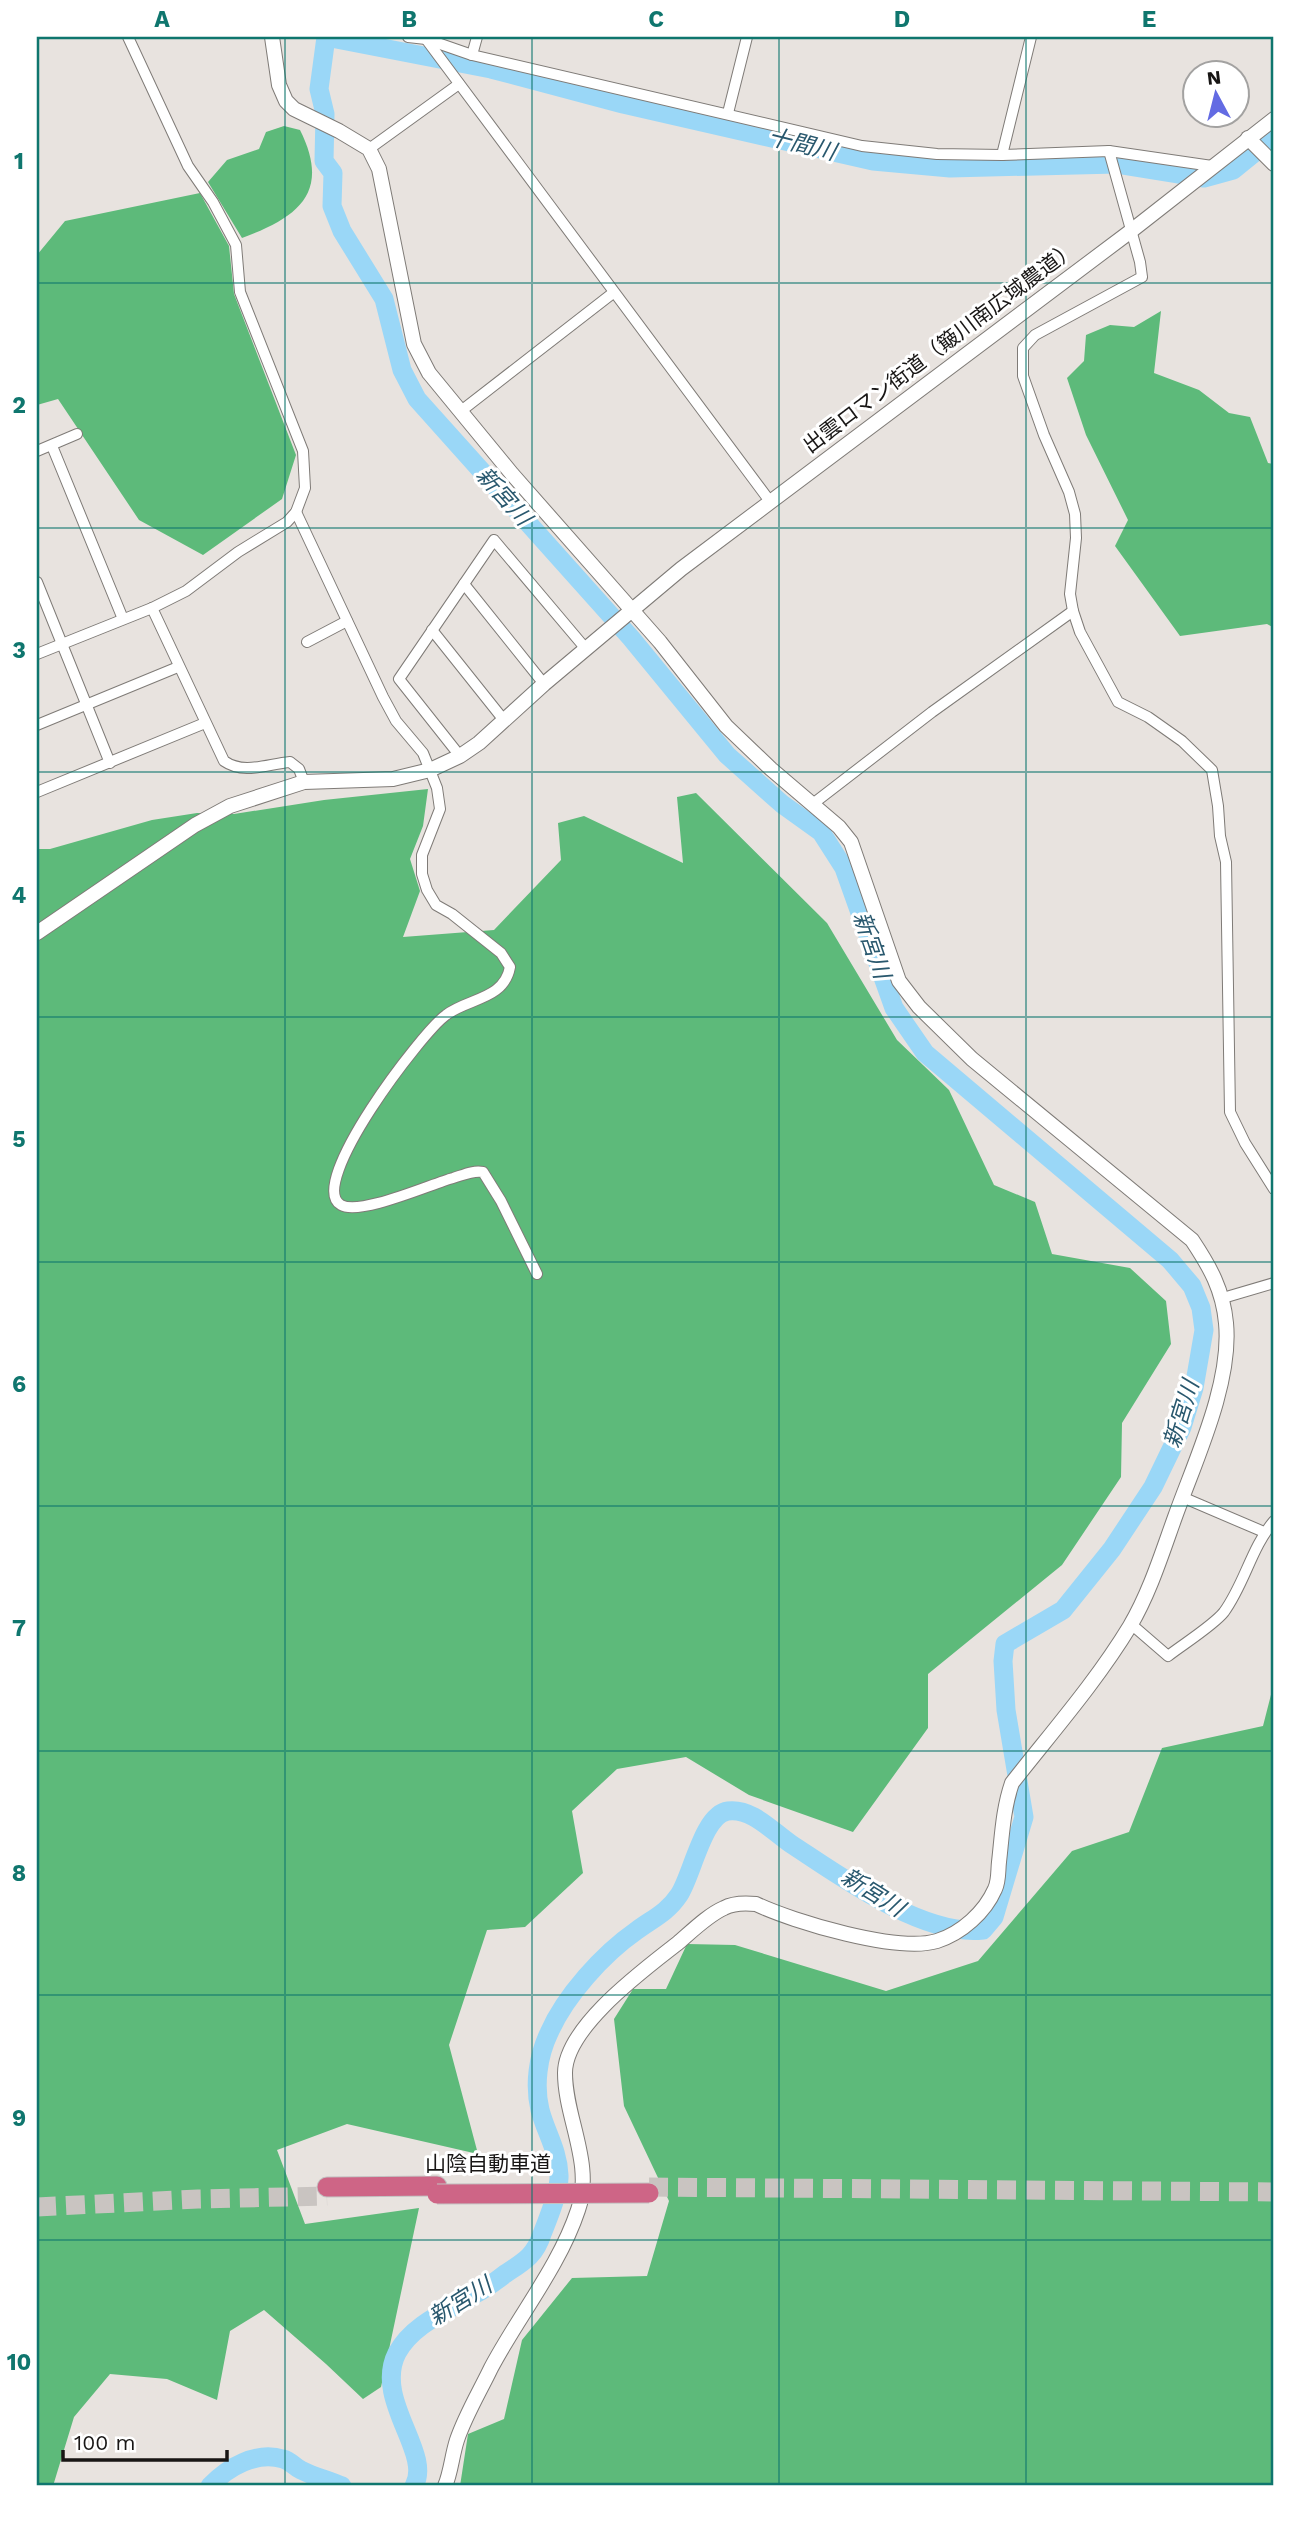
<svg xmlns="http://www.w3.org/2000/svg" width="1311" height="2523" viewBox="0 0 1311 2523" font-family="'Work Sans','Noto Sans JP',sans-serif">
<rect width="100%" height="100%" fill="#e8e3df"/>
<g fill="#5dba7a">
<path d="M284,126L300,130C331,192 299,217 242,238L208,182L227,160L259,149L266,132Z"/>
<path d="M200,193L229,246L234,294L296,455L282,499L203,555L139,520L58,399L37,405V255L65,221Z"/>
<path d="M1161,311L1154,373L1199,390L1229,413L1250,417L1268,463L1274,464V628L1267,624L1180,636L1115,546L1128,520L1086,435L1067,378L1084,361L1086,335L1110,325L1134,327Z"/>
<path d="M428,789L423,826L410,859L420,891L403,937L494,930L561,860L558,823L584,816L683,863L677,797L696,793L827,923L897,1040L949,1090L994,1185L1035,1202L1052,1254L1130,1268L1166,1301L1171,1344L1122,1423L1121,1477L1062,1565L928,1674V1728L853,1832L749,1795L686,1757L617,1769L572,1811L583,1873L525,1927L487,1930L449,2045L478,2154L347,2124L277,2150L305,2224L419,2208L381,2387L363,2399L326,2364L264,2310L230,2331L217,2400L167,2379L110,2374L74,2417L53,2486H37V849H50L152,820L197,813L234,814L324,800Z"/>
<path d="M1274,1683V2486H460L468,2434L504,2419L522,2340L572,2278L647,2276L669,2201L624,2106L614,2019L633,1989H666L687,1944L735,1945L886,1991L978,1961L1072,1851L1129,1832L1162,1748L1263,1726Z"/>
</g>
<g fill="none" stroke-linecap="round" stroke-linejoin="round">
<g stroke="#9ad7f7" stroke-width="19">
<path d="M210,2486C228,2467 256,2451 283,2459C291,2461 294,2467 301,2470C314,2477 329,2480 342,2486"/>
<path d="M414,2486C433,2453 373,2400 397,2353C413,2323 450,2310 477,2293C487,2288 496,2281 505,2274C523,2262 535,2256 542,2234C548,2219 560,2190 559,2175C558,2150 546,2133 540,2110C534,2085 538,2056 549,2033C565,1996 603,1954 636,1931C652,1919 667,1913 679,1895C692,1876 703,1814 728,1811C752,1808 772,1831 791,1844C840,1876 923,1937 983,1930L994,1917L1024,1817L1006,1710L1003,1661L1005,1644L1063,1610L1112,1549L1153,1487L1182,1427L1194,1388L1204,1330L1201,1308L1192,1286L1170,1260L925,1053L894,1008L844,868L821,832L782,804L727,755L631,638L417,399L402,370L384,299L342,231L332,206L333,173L324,161L325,114L319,89L326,37L491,69L623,104L873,161L950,168L1117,164L1204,178L1233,170L1274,137"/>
</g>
<g stroke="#c9c4c1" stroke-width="19" stroke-dasharray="19 10" stroke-linecap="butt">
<path d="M649,2187L1274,2192"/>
<path d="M37,2207L198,2199L327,2196"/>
</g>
<defs>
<g id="minor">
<path d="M408,37L426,39L472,55L862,146L937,154L1002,155L1109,151L1212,166"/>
<path d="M426,39L769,500"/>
<path d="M472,55L477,37"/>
<path d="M728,113L747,37"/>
<path d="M369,149L459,84"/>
<path d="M1109,151L1140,262L1142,277L1035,335L1023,348V376L1044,435L1069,492L1075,514L1076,538L1070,594L1073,611L1080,632L1118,702L1148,717L1182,741L1212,770L1218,806L1220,836L1226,862L1230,1112L1245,1143L1274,1189"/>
<path d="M1002,155L1031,37"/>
<path d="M461,411L613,293"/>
<path d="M52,446L123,619"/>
<path d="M37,451L77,434"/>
<path d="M296,512L383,697L396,721L423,753L437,788L440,809L422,855V874L427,890L436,905L452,914L501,953L510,967C504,1000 468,998 446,1015C422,1032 305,1185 341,1205C360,1216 431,1184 453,1178C463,1175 473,1170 483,1172L501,1201L537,1274"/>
<path d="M37,582L110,763"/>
<path d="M464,584L544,684"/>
<path d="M152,608L224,761C244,775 267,764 290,762L299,769L304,782"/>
<path d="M432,630L503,719"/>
<path d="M307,642L347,621"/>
<path d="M37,654L152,608L186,591L238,552L287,522L296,512L305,488L303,451L240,292L236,245L213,202L188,166L128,37"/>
<path d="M37,725L178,667"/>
<path d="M460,756L399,679L494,540L586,649"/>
<path d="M37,792L205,723"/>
<path d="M814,803L932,712L1073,611"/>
<path d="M1223,1298L1274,1283"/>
<path d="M1182,1497L1264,1532"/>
<path d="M1131,1624L1168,1656C1182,1645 1214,1625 1224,1612C1245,1583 1251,1548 1274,1521"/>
</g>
<g id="tertiary">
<path d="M272,37L279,85L286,101L294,109L339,131L369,149L379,169L414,344L429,373L512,474L660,642L726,726L771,769L839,827L851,842L899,981L919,1007L972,1059L1192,1240C1210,1267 1223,1290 1226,1323C1232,1383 1195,1461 1175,1517C1162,1553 1150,1592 1130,1626C1096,1682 1052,1732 1012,1783C1003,1809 1002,1836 999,1862C998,1870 999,1881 995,1889C985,1912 962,1933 937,1941C898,1953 794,1922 756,1904C746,1903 733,1903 724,1908C708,1915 692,1931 678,1943C645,1969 565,2027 565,2073C565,2118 594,2164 578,2210C559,2267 519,2315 491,2368C480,2391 465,2416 457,2440C452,2455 451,2472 445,2486"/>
<path d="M1248,138L1274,164"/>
<path d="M37,933L195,825L230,806L304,782L393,779L430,770L460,756L479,743L544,684L681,569L1131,231L1274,119"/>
</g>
<path id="motorway" d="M327,2187L437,2186"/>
</defs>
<use href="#minor" stroke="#7f7b77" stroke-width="12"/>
<use href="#tertiary" stroke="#7f7b77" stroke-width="16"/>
<use href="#motorway" stroke="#c3c2c2" stroke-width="21"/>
<use href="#minor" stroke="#fff" stroke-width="10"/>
<use href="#tertiary" stroke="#fff" stroke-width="14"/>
<use href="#motorway" stroke="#ce6586" stroke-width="19"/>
<defs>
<path id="motorway-bridge" d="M437,2194L649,2193"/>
</defs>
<use href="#motorway-bridge" stroke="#c3c2c2" stroke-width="21" stroke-linecap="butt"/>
<use href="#motorway-bridge" stroke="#ce6586" stroke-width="19"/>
</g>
<path fill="none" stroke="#0f766e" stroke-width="2" stroke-opacity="0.55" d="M285,37V2486M532,37V2486M779,37V2486M1026,37V2486M37,283H1274M37,528H1274M37,772H1274M37,1017H1274M37,1262H1274M37,1506H1274M37,1751H1274M37,1995H1274M37,2240H1274"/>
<g text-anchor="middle" stroke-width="6" stroke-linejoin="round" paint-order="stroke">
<g font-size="21" fill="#181615" stroke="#fff">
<text transform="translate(940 347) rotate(-37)" y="7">出雲ロマン街道（簸川南広域農道）</text>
<text x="488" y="2171">山陰自動車道</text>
</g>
<g font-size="23" font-style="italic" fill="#29586e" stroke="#fff">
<text transform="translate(802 144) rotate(14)" y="8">十間川</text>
<text transform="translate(504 496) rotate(48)" y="8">新宮川</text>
<text transform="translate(872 945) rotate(71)" y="8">新宮川</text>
<text transform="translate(1181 1414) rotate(-73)" y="8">新宮川</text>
<text transform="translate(873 1892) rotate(32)" y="8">新宮川</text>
<text transform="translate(460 2301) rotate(-32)" y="8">新宮川</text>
</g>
</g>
<rect width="1311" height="2523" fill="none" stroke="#ffffff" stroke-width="77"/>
<g transform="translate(1216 94) rotate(353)"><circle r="33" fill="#ffffff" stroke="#a3a2a1" stroke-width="2"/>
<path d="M0-5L12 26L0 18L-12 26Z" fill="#636be3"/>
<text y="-10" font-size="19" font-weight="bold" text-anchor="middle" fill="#181615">N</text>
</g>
<path d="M63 2450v10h164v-10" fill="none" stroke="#181615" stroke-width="3.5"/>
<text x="74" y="2450" font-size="21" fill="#181615" stroke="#ffffff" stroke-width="5" paint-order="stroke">100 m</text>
<rect x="38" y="38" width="1234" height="2446" fill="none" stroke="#0f766e" stroke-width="2.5"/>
<g font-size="23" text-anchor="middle" font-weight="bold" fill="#0f766e">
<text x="162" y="27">A</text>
<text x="409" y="27">B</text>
<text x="656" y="27">C</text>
<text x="902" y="27">D</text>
<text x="1149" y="27">E</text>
<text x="19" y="169">1</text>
<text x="19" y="413">2</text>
<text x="19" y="658">3</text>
<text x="19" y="903">4</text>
<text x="19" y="1147">5</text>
<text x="19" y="1392">6</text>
<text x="19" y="1636">7</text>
<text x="19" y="1881">8</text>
<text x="19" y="2126">9</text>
<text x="19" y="2370">10</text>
</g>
</svg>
